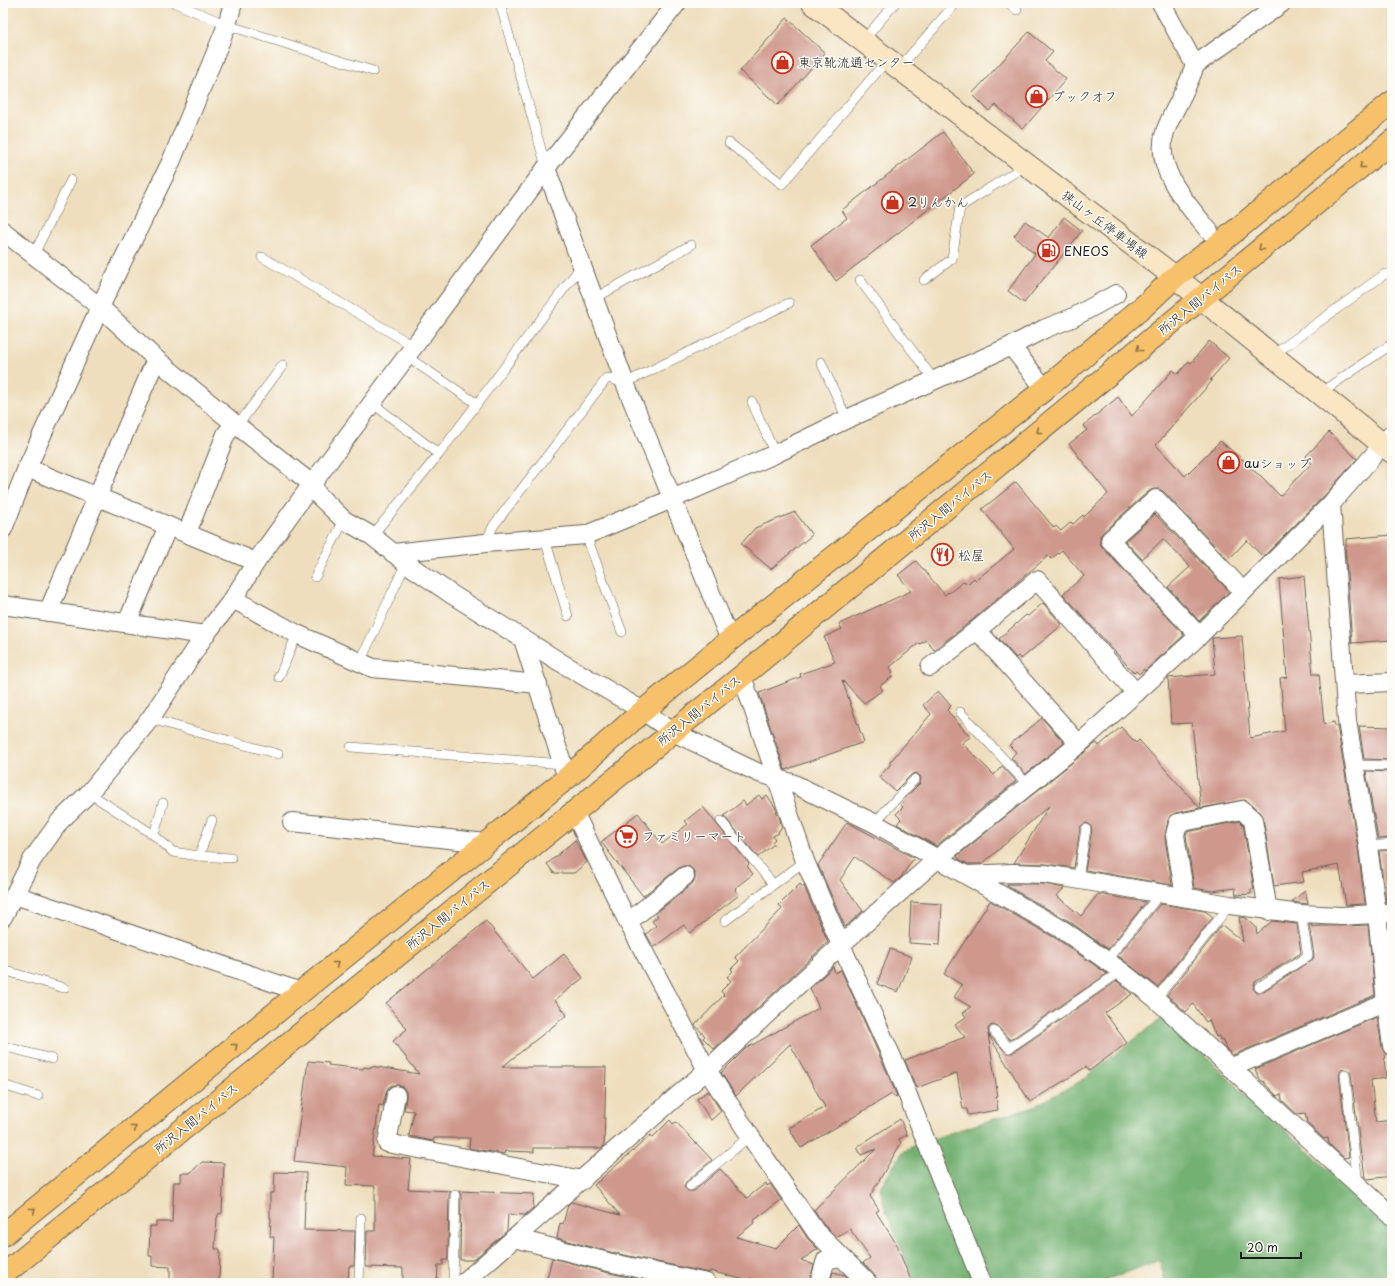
<svg xmlns="http://www.w3.org/2000/svg" width="1395" height="1286" viewBox="0 0 1395 1286" font-family="'Playpen Sans','Klee One',sans-serif">
<rect width="100%" height="100%" fill="#fdfcf7"/>
<filter id="ink" filterUnits="userSpaceOnUse"><feTurbulence type="fractalNoise" baseFrequency=".025" numOctaves="2"/><feDisplacementMap in="SourceGraphic" scale="8" xChannelSelector="R" yChannelSelector="G"/><feConvolveMatrix kernelMatrix="1 2 1 2 8 2 1 2 1" color-interpolation-filters="sRGB"/></filter>
<filter id="wash" filterUnits="userSpaceOnUse"><feTurbulence type="fractalNoise" baseFrequency=".012" numOctaves="4" result="noise"/><feDisplacementMap in="SourceGraphic" scale="16" xChannelSelector="R" yChannelSelector="G"/><feGaussianBlur stdDeviation="0.9" result="paint"/><feColorMatrix in="noise" values="0 0 0 0 0 0 0 0 0 0 0 0 0 0 0 0 0 1.4 0 .05"/><feComposite in="paint" operator="in"/></filter>
<g filter="url(#wash)">
<rect width="100%" height="100%" fill="#eedebd"/>
<path fill="#73b172" stroke="#486647" d="M1165,1016L1243,1093L1292,1136L1392,1229V1283H1166L1159,1260L1100,1283H915L884,1206L880,1187L902,1153L915,1145L953,1132L1035,1106L1079,1082Z"/>
<g id="blocks">
<g fill="#cf988c">
<path d="M787,18L825,53L778,105L740,71Z"/>
<path d="M1029,32L1053,52L1045,61L1066,79L1023,129L996,105L989,111L972,94Z"/>
<path d="M943,132L974,174L836,281L811,245L847,218L842,210Z"/>
<path d="M1064,217L1082,231L1024,303L1008,291L1035,254L1014,236L1025,221L1049,238Z"/>
<path d="M1209,341L1229,358L1210,380L1212,381L1156,445L1185,476L1220,441L1247,463L1246,465L1262,477L1280,496L1312,463L1306,458L1307,457L1306,456L1329,432L1357,459L1323,497L1263,557L1247,540L1228,560L1164,492L1159,489H1153L1149,491L1103,532L1100,536V542L1102,547L1184,635L1145,671L1144,669L1139,674L1136,671L1134,673L1063,594L1084,576L1062,550L1051,559L1048,556L970,622L934,650L926,640L920,644L919,643L890,667L893,672L891,673L893,676L880,686L883,690L864,703L842,680L864,742L785,770L759,693L801,677L800,674L835,662L824,637L842,629L839,624L911,591L898,575L916,561L945,595L948,592L949,593L964,581L967,584L974,578L976,580L1014,549L982,509L1016,482L1054,528L1056,526L1061,531L1071,522L1073,524L1083,515L1084,517L1108,494L1069,444L1087,430L1083,426L1118,397L1132,416L1173,370L1178,374L1189,361L1191,363Z"/>
<path d="M795,512L812,535L771,569L741,544L755,528Z"/>
<path d="M1155,514L1228,590V593L1199,621L1168,587L1190,567L1163,539L1142,559L1125,541Z"/>
<path d="M1392,535V640L1352,643L1345,546H1346V539Z"/>
<path d="M1304,576L1313,674H1319L1324,724L1334,722L1335,726H1337L1358,848L1365,904L1346,905L1339,865L1302,872L1304,882L1274,886L1263,818L1260,813L1249,802L1244,800L1201,808L1192,723L1171,724L1168,678L1215,674L1212,638L1242,636L1250,738L1285,731L1280,678L1287,677L1279,579Z"/>
<path d="M1043,603L1062,625L1021,659L1018,656L1016,658L999,639L1026,615L1028,616Z"/>
<path d="M938,691L951,706L947,710L970,737L962,743L994,775L1002,766L1016,781L936,846L897,824L901,819L896,814L903,807L901,805L905,800L904,799L920,783L921,778L919,775L916,773L911,775L895,791L879,777L890,765V762L931,714L923,705Z"/>
<path d="M1042,718L1064,743L1026,774L1011,758L1016,752L1009,745Z"/>
<path d="M1359,726L1392,727V760L1364,759Z"/>
<path d="M1121,727L1136,743L1139,740L1200,808L1176,813L1170,816L1168,820L1165,837L1172,885L1085,870L1092,830L1090,825L1087,823L1082,825L1080,828L1074,868L1045,864L1014,863L1049,806L982,864H968L960,860L957,856L1095,744L1097,743L1099,746Z"/>
<path d="M1366,771L1392,772V838L1378,839Z"/>
<path d="M759,795L762,799L767,795L775,807L777,812L776,813L779,816L782,828L778,831L779,833L773,836L775,839L772,842L774,844L758,857L724,816L743,801L746,805Z"/>
<path d="M703,807L749,864L747,866L753,874L735,888L736,889L735,890L739,895L690,933L684,925L654,947L646,934L656,926L652,921L658,916L656,913L692,884L695,879V874L693,870L688,866H683L679,868L643,896L601,842L638,813L662,844L688,824L685,821Z"/>
<path d="M1239,821L1243,825L1254,889H1251V894L1236,895L1235,888L1212,891L1194,888L1186,835L1187,832Z"/>
<path d="M847,822L914,858L901,877L894,883L855,857L840,880L863,911L845,927L818,865Z"/>
<path d="M575,840L587,862L574,873H554L547,864Z"/>
<path d="M1392,850V903H1386L1379,851Z"/>
<path d="M800,884L803,887L804,886L828,942L714,1049L703,1038L705,1036L695,1025L724,995L721,991L731,981L727,977L733,971L731,969L739,961L735,957L782,909L779,905Z"/>
<path d="M1007,884H1044L1064,888L1057,896L1081,916L1098,894L1146,902L1108,949L1069,921L1007,886Z"/>
<path d="M1305,890L1308,904L1292,902Z"/>
<path d="M990,901L1057,939L1107,974L1010,1040L998,1027L993,1025L990,1026L988,1029L989,1035L1007,1053H1012L1117,981L1132,994L1105,1013L1127,1043L1089,1071L1086,1067L1030,1102L988,1034L998,1097H996L998,1110L968,1115L967,1109H963L957,1073L916,1088L905,1060L965,1037L955,1025L966,1017L963,1013L971,1007L954,997L962,985L944,974Z"/>
<path d="M911,902L942,904L940,945L909,943Z"/>
<path d="M1160,904L1205,911L1213,917L1158,987L1118,956Z"/>
<path d="M1239,917L1246,918L1256,927L1257,934L1272,921L1297,924L1301,953L1255,982L1253,988L1256,992L1259,993L1262,992L1313,959L1314,955L1309,925H1312V927L1321,926H1342L1368,925L1375,995L1233,1055L1226,1049L1222,1039L1220,1040L1219,1036L1216,1037L1209,1020L1206,1022L1193,1004L1186,1012L1167,995L1222,925L1243,942Z"/>
<path d="M486,921L533,979L564,954L583,978L555,1000L567,1015L502,1067H606L604,1146L601,1148H534V1152L505,1151L504,1154L498,1153L469,1148L470,1138H434L433,1141L409,1136L414,1111L404,1110L406,1097V1092L403,1087L398,1085H392L388,1088L386,1093L383,1106L379,1105L372,1156L411,1159L408,1189L451,1191L449,1195L448,1260H443V1265H438L437,1283H403V1268L366,1267L367,1231H375V1186L346,1185L347,1167L294,1161L308,1061L329,1063L328,1065L363,1069L364,1067L370,1068L371,1066L419,1074L393,1041L407,1029L386,1003Z"/>
<path d="M1389,924H1392V957Z"/>
<path d="M890,949L912,957L898,992L877,984Z"/>
<path d="M833,967L835,973L841,970L887,1072L897,1096L894,1097L892,1094L801,1148L789,1128L825,1107L790,1044L736,1096L721,1073L745,1049L819,1008L810,988Z"/>
<path d="M1377,1017L1382,1047L1384,1052L1386,1055H1385L1386,1058L1384,1059L1386,1078L1371,1080L1376,1122L1392,1120V1176L1368,1179L1365,1177L1362,1155H1361L1351,1074L1350,1071L1344,1069L1341,1070L1339,1075L1349,1157L1344,1158L1329,1144L1328,1138L1324,1139L1307,1123L1305,1113L1297,1114L1282,1100L1281,1094L1277,1096L1266,1085L1263,1081H1261L1255,1069Z"/>
<path d="M708,1091L721,1111L711,1120L697,1099Z"/>
<path d="M900,1119L907,1135L899,1139L901,1143L870,1196L879,1210L876,1212L899,1248L897,1249L900,1254L912,1283H878L875,1276L863,1263L870,1258L850,1229L836,1237L824,1225L814,1210L876,1149L861,1155L857,1147Z"/>
<path d="M670,1120L673,1124L676,1122L712,1160L686,1182L684,1187L688,1191H694L720,1169L747,1198L766,1183L767,1186L770,1184L781,1200L753,1221L754,1223L736,1237L776,1248L799,1225L807,1238L818,1249L801,1260L814,1265L809,1283H767L750,1278L749,1281L710,1271L709,1273L610,1252L557,1238L560,1223L563,1224L568,1205L571,1202L620,1215L594,1185L651,1135L653,1137Z"/>
<path d="M202,1162L224,1163L222,1213L218,1214V1217H217L215,1249H220L219,1283H170V1267L152,1266V1256H149L150,1226H156V1222H172L174,1182H181V1173H190Z"/>
<path d="M275,1172L306,1173L304,1230L355,1231L354,1266H349L348,1283H272L274,1237H270L271,1218H270V1193H274Z"/>
<path d="M459,1191L534,1194L533,1208L525,1215L508,1214L507,1230L506,1232L473,1260H460L461,1195Z"/>
<path d="M552,1258L605,1272L656,1283H546Z"/>
<path d="M833,1272L845,1275L853,1283H830Z"/>
</g>
</g>
</g>
<g filter="url(#ink)">
<use href="#blocks" fill-opacity="0" stroke="#666054" stroke-width="1"/>
<g fill="none" stroke-linecap="round" stroke-linejoin="round">
<defs>
<g id="service">
<path d="M175,3L227,25L373,71"/>
<path d="M500,3L546,167"/>
<path d="M1009,3L1017,10"/>
<path d="M863,41L895,3"/>
<path d="M899,68L956,3"/>
<path d="M729,143L782,184L888,59"/>
<path d="M34,254L71,180"/>
<path d="M262,257L414,346"/>
<path d="M860,280L934,380"/>
<path d="M924,280L952,259L960,207L1026,165"/>
<path d="M595,298L691,245"/>
<path d="M1273,355L1385,274"/>
<path d="M407,357L476,403"/>
<path d="M821,362L847,419"/>
<path d="M1320,393L1392,344"/>
<path d="M752,402L775,454"/>
<path d="M372,403L439,454"/>
<path d="M235,424L244,417L283,365"/>
<path d="M586,535L622,632"/>
<path d="M372,536L439,454L582,265"/>
<path d="M545,539L568,616"/>
<path d="M485,543L494,525L607,378L625,383L789,303"/>
<path d="M315,577L344,520"/>
<path d="M360,662L406,563"/>
<path d="M279,677L297,634"/>
<path d="M960,712L1028,785"/>
<path d="M150,719L278,754"/>
<path d="M351,747L563,764"/>
<path d="M1355,765L1392,766"/>
<path d="M89,793L154,835L173,852L199,856L231,858"/>
<path d="M721,821L773,884"/>
<path d="M874,823L915,779"/>
<path d="M154,835L163,803"/>
<path d="M1368,846L1392,844"/>
<path d="M199,856L212,820"/>
<path d="M1078,878L1086,829"/>
<path d="M725,921L805,861"/>
<path d="M1106,961L1160,894"/>
<path d="M3,970L64,988"/>
<path d="M1259,987L1308,956L1301,914"/>
<path d="M1156,999L1230,905"/>
<path d="M994,1031L1009,1048L1121,971"/>
<path d="M3,1046L52,1059"/>
<path d="M1345,1075L1358,1183"/>
<path d="M3,1085L38,1096"/>
<path d="M690,1186L750,1136"/>
<path d="M359,1283L361,1218"/>
<path d="M453,1283L455,1195"/>
</g>
<g id="minor">
<path d="M1161,3L1195,65C1188,89 1173,109 1165,132C1153,169 1188,205 1209,231"/>
<path d="M1195,65L1282,3"/>
<path d="M546,168L625,383L730,640"/>
<path d="M3,231L100,307L156,359L235,424L312,484L318,495L344,520L372,536L406,563L451,594L560,662L643,711L673,732L759,773L792,783L874,823L1063,930L1121,971L1156,999L1392,1216"/>
<path d="M1011,346L1045,389"/>
<path d="M27,468L256,562"/>
<path d="M1331,504L1347,721L1368,846L1377,914L1386,1002L1392,1046"/>
<path d="M3,529L27,468L100,307L171,162L227,25L233,3"/>
<path d="M187,533L226,434L235,424"/>
<path d="M393,553L485,543L586,535L672,499L775,454L847,419L1011,346L1044,329L1072,318L1116,294"/>
<path d="M233,599L297,634L373,668L538,684"/>
<path d="M3,605L205,635"/>
<path d="M48,612L156,359"/>
<path d="M127,623L168,526"/>
<path d="M1199,636L1110,540L1156,499L1243,591"/>
<path d="M523,639L567,778"/>
<path d="M930,667L977,630"/>
<path d="M742,676L805,861L841,945L897,1068L982,1283"/>
<path d="M1345,684L1392,682"/>
<path d="M1079,744L977,630L1037,580L1136,693"/>
<path d="M574,812L628,922L707,1070L750,1136L816,1232L868,1283"/>
<path d="M292,822L486,843"/>
<path d="M967,875L1012,873L1045,874L1230,905L1301,914L1341,916L1392,913"/>
<path d="M15,895L301,992"/>
<path d="M1185,897L1175,835L1178,823L1242,810L1253,820L1268,911"/>
<path d="M3,917L32,860L60,821L89,793L150,719L205,635L233,599L256,562L312,484L546,168L677,3"/>
<path d="M628,922L685,876"/>
<path d="M1230,1068L1386,1002"/>
<path d="M396,1095L387,1143L583,1180"/>
<path d="M514,1238L608,1262L707,1283"/>
<path d="M463,1283L707,1070L841,945L937,859L1079,744L1199,636L1331,504L1392,434"/>
<path d="M819,1283L826,1260L841,1257"/>
</g>
<path id="secondary" d="M813,3L1175,277L1392,452"/>
<g id="trunk">
<path d="M3,1235L301,992L567,778L643,711L730,640L1045,389L1144,306L1175,277L1224,240L1392,102"/>
<path d="M3,1275L742,676L1392,141"/>
</g>
</defs>
<use href="#service" stroke="#666054" stroke-width="10"/>
<use href="#minor" stroke="#666054" stroke-width="20"/>
<use href="#secondary" stroke="#666054" stroke-width="24"/>
<use href="#trunk" stroke="#666054" stroke-width="24"/>
<use href="#service" stroke="#fff" stroke-width="9"/>
<use href="#minor" stroke="#fff" stroke-width="18"/>
<use href="#secondary" stroke="#fbe6c4" stroke-width="22"/>
<use href="#trunk" stroke="#f6c16b" stroke-width="22"/>
</g>
<defs><path id="oneway-chevron" d="M-2-3.5L2.5 0L-2 3.5" fill="none" stroke-width="1.6" stroke-linecap="round" stroke-linejoin="round"/></defs>
<g stroke="#896e44">
<use href="#oneway-chevron" transform="translate(1362 166) rotate(141)"/>
<use href="#oneway-chevron" transform="translate(1261 248) rotate(141)"/>
<use href="#oneway-chevron" transform="translate(1139 349) rotate(141)"/>
<use href="#oneway-chevron" transform="translate(1039 431) rotate(141)"/>
<use href="#oneway-chevron" transform="translate(336 964) rotate(-39)"/>
<use href="#oneway-chevron" transform="translate(235 1046) rotate(-39)"/>
<use href="#oneway-chevron" transform="translate(134 1128) rotate(-39)"/>
<use href="#oneway-chevron" transform="translate(33 1210) rotate(-39)"/>
</g>
</g>
<defs>
<symbol id="shop-ring" viewBox="-11 -11 22 22"><circle r="9.5" fill="#fdfcf7" stroke="#c8321e" stroke-width="1.5"/><path d="M-5-2.5h2.3a2.7 3.5 0 0 1 5.4 0H5L5.5 6h-11ZM-1.5-2.5h3a1.5 2.3 0 0 0-3 0Z" fill="#c8321e"/></symbol>
<symbol id="fuel-ring" viewBox="-11 -11 22 22"><circle r="9.5" fill="#fdfcf7" stroke="#c8321e" stroke-width="1.5"/><path d="M-5.5-6h7V0h2V4h1.3V-2.5L3-4.5l.8-.8L6-3V5H2.5V1h-1V6h-7ZM-4.2-4.7v3.2H.2V-4.7Z" fill="#c8321e"/></symbol>
<symbol id="restaurant-ring" viewBox="-11 -11 22 22"><circle r="9.5" fill="#fdfcf7" stroke="#c8321e" stroke-width="1.5"/><path d="M-5-6h1v4h1v-4h1v4h1v-4h1v5L-1.5 .5V6h-2V.5L-5-1ZM5-6V6H3V1.5H1.5Q1.5-4 5-6Z" fill="#c8321e"/></symbol>
<symbol id="supermarket-ring" viewBox="-11 -11 22 22"><circle r="9.5" fill="#fdfcf7" stroke="#c8321e" stroke-width="1.5"/><path d="M-6-5.5h2.5l.6 2H6L4.5 2H-2.5L-4.4-4H-6ZM-1.5 3.2a1.3 1.3 0 1 0 .1 0ZM3 3.2a1.3 1.3 0 1 0 .1 0Z" fill="#c8321e"/></symbol>
</defs>
<g fill-rule="evenodd">
<use href="#shop-ring" x="770" y="50" width="25" height="25"/>
<use href="#shop-ring" x="1024" y="84" width="25" height="25"/>
<use href="#shop-ring" x="880" y="190" width="25" height="25"/>
<use href="#fuel-ring" x="1036" y="238" width="25" height="25"/>
<use href="#shop-ring" x="1216" y="450" width="25" height="25"/>
<use href="#restaurant-ring" x="930" y="542" width="25" height="25"/>
<use href="#supermarket-ring" x="614" y="824" width="25" height="25"/>
</g>
<g text-anchor="middle" stroke-width="3" stroke-linejoin="round" paint-order="stroke">
<g font-size="13" fill="#1c1c1c" stroke="#fdfcf7" text-anchor="start">
<text x="798" y="67">東京靴流通センター</text>
<text x="1052" y="101">ブックオフ</text>
<text x="908" y="207">2りんかん</text>
<text x="1064" y="256">ENEOS</text>
<text x="1244" y="468">auショップ</text>
<text x="958" y="560">松屋</text>
<text x="642" y="841">ファミリーマート</text>
</g>
<g font-size="13" fill="#1c1c1c" stroke="#fdfcf7">
<text transform="translate(1105 224) rotate(37)" y="5">狭山ヶ丘停車場線</text>
<text transform="translate(1200 299) rotate(-39)" y="5">所沢入間バイパス</text>
<text transform="translate(950 505) rotate(-39)" y="5">所沢入間バイパス</text>
<text transform="translate(699 710) rotate(-39)" y="5">所沢入間バイパス</text>
<text transform="translate(448 914) rotate(-39)" y="5">所沢入間バイパス</text>
<text transform="translate(196 1118) rotate(-39)" y="5">所沢入間バイパス</text>
</g>
</g>
<rect width="1395" height="1286" fill="none" stroke="#fdfcf7" stroke-width="16"/>
<path d="M1241 1252v6h60v-6" fill="none" stroke="#1c1c1c" stroke-width="2"/>
<text x="1247" y="1252" font-size="12" fill="#1c1c1c" stroke="#fdfcf7" stroke-width="3" paint-order="stroke">20 m</text>
</svg>
